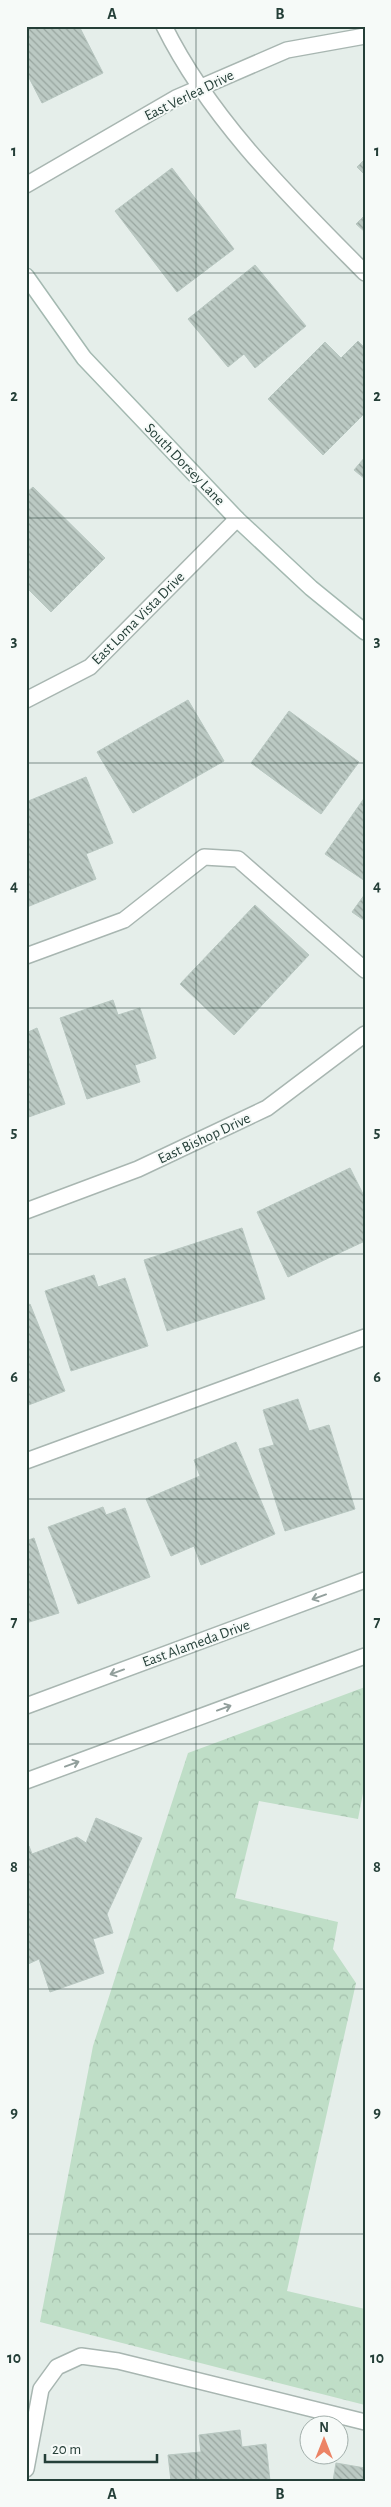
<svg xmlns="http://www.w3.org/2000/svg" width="391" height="2507" viewBox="0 0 391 2507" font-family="'Alegreya Sans',sans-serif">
<defs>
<pattern id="park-crowns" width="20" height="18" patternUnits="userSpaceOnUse" patternTransform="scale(1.25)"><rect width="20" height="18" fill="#bfdec7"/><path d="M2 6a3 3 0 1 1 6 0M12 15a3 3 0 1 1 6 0" fill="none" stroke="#a4c0ac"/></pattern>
<pattern id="building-back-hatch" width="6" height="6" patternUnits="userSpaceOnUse" patternTransform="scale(1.25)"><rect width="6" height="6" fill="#bbc9c3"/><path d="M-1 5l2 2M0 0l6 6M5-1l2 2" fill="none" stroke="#98a59f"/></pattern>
</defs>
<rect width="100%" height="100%" fill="#e5eeea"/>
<path fill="url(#park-crowns)" d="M365,1687V1783L358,1819L259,1801L235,1898L338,1922L333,1949L356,1983L287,2291L365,2309V2405L40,2322L93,2046L188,1753Z"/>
<g fill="url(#building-back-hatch)" stroke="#b8c7c1">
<path d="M26,26H79L103,73L42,103L26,72Z"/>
<path d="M365,159V175L357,167Z"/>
<path d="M172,168L234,249L177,292L115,211Z"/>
<path d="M365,215V232L356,224Z"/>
<path d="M255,265L306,326L255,368L244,354L228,367L188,319Z"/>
<path d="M358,341L365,348V413L323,455L268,399L325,342L341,358Z"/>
<path d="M365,457V479L354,470Z"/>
<path d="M33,487L105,558L51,612L26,587V493Z"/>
<path d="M188,700L224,761L133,813L97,752Z"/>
<path d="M289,711L359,762L321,814L251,763Z"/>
<path d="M86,777L113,843L86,854L96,879L27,907L26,802Z"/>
<path d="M365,797V881L325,854Z"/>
<path d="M365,894V921L352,912Z"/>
<path d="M255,905L309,955L234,1035L180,984Z"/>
<path d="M113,1000L118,1015L140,1008L156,1058L135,1065L140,1082L87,1099L60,1018Z"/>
<path d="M37,1028L65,1104L26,1118V1033Z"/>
<path d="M350,1168L365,1198V1241L288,1277L257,1212Z"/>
<path d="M242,1228L265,1299L167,1331L144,1260Z"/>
<path d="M94,1275L98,1287L125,1278L148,1346L71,1371L45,1291Z"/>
<path d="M30,1304L65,1391L26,1406V1306Z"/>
<path d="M298,1399L309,1431L329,1425L355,1509L285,1531L259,1449L274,1445L263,1410Z"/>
<path d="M236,1442L275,1534L201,1565L194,1546L171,1556L146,1499L200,1476L194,1460Z"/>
<path d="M103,1507L106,1515L125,1508L150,1577L78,1604L48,1527Z"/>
<path d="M34,1538L59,1613L26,1623V1541Z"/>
<path d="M96,1818L142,1838L107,1914L113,1933L93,1939L104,1973L50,1992L39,1959L26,1965V1847L29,1846L32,1854L77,1837L86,1843Z"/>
<path d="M240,2430L242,2447L266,2444L270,2481H171L168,2455L201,2452L199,2435Z"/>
<path d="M336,2463L365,2468V2481H333Z"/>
</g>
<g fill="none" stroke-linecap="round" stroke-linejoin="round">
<defs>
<g id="lane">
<path d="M164,26C211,121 292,199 365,273"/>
<path d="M26,956L124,920L204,857L238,859L365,970"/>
<path d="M26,1461L365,1337"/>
<path d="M26,2469L41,2389L57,2367L81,2356L118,2361L365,2422"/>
</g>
<g id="street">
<path d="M26,185L176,98L287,50L365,36"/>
<path d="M26,700L90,667L237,519"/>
<path d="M26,1211L138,1169L267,1108L365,1034"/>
<path d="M26,1706L365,1580"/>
<path d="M26,1781L365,1656"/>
</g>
<path id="secondary" d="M26,276L84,358L237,519L311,588L365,632"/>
</defs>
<use href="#lane" stroke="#a8b6b1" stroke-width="18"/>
<use href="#street" stroke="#a8b6b1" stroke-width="18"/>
<use href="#secondary" stroke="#a4b9b1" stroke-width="18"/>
<use href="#lane" stroke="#fff" stroke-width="15"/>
<use href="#street" stroke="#fff" stroke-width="15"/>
<use href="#secondary" stroke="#fff" stroke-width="15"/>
</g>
<defs><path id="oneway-shaft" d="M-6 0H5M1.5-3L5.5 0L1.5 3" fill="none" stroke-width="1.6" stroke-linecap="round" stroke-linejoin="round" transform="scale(1.25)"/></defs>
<g stroke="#929f9c">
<use href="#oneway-shaft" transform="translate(319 1597) rotate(160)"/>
<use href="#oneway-shaft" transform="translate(117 1672) rotate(160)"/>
<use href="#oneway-shaft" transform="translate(224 1708) rotate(-20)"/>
<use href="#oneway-shaft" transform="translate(72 1764) rotate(-20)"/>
</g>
<path fill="none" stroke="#253f38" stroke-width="1" stroke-opacity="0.55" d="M196,26V2481M26,273H365M26,518H365M26,763H365M26,1008H365M26,1254H365M26,1499H365M26,1744H365M26,1989H365M26,2234H365"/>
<g text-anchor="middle" stroke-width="4" stroke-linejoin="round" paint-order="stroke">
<g font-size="15" fill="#253f38" stroke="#f6faf8">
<text transform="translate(189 95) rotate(-26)" y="5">East Verlea Drive</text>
<text transform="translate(185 464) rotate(46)" y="5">South Dorsey Lane</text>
<text transform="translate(138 618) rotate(-45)" y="5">East Loma Vista Drive</text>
<text transform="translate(204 1138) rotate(-25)" y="5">East Bishop Drive</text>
<text transform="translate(196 1643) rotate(-20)" y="5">East Alameda Drive</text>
</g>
</g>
<rect width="391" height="2507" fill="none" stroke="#f6faf8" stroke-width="55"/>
<g transform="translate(324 2440)"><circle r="24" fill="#f6faf8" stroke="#a2afab"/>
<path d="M0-4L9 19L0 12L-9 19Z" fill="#ec8365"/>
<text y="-8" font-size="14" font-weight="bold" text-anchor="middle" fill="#253f38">N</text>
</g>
<path d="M45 2454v8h112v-8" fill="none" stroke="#253f38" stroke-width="2.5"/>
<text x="52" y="2454" font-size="15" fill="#253f38" stroke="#f6faf8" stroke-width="4" paint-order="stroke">20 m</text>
<rect x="28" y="28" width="336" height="2452" fill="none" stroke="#253f38" stroke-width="2"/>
<g font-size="16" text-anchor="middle" font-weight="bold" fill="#253f38">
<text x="112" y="19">A</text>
<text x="280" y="19">B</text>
<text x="14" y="156">1</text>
<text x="377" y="156">1</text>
<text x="14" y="401">2</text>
<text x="377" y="401">2</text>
<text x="14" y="646">3</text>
<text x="377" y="646">3</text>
<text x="14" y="891">4</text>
<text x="377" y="891">4</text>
<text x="14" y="1137">5</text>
<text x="377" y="1137">5</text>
<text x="14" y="1382">6</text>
<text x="377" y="1382">6</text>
<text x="14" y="1627">7</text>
<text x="377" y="1627">7</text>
<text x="14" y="1872">8</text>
<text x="377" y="1872">8</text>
<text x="14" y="2117">9</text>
<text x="377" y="2117">9</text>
<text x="14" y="2363">10</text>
<text x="377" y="2363">10</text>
<text x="112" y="2499">A</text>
<text x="280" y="2499">B</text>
</g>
</svg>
